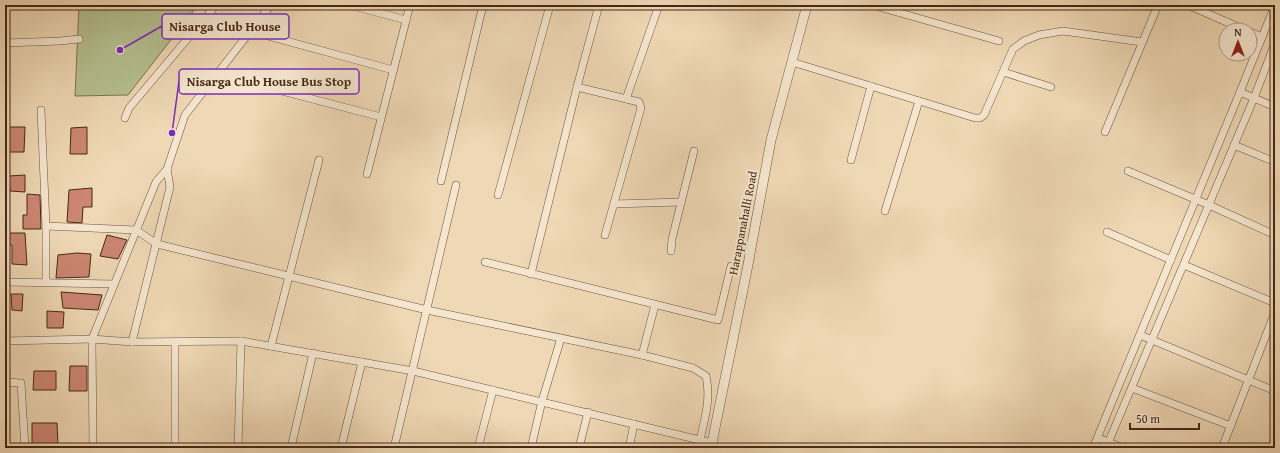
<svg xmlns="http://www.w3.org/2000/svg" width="1280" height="453" viewBox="0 0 1280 453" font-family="'Gentium Book Plus',serif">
<rect width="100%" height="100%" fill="#efd8b5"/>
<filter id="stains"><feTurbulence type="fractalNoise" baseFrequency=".005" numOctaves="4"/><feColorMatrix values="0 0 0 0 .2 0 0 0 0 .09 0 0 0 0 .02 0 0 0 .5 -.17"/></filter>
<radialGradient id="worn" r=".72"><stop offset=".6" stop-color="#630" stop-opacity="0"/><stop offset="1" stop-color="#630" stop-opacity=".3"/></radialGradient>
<path fill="#b5c091" stroke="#7e7452" d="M79,5H198L128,95L75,96Z"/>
<g fill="#cc8673" stroke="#462814">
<path d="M8,127H25L24,152H7Z"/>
<path d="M87,127V154H70L71,128Z"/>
<path d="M25,175V192L10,191L9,176Z"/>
<path d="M92,188V207H83L82,223L67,222L69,190Z"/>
<path d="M27,194L40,195L41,229H23V215H27Z"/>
<path d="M8,233H25L27,265L12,264V245H7Z"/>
<path d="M107,235L127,240L118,259L100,256Z"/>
<path d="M77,253L91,254L89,277L56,278L58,255Z"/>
<path d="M61,292L102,295L98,310L63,308Z"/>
<path d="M11,294H23L22,311L12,310Z"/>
<path d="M47,311L64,312L63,328H47Z"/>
<path d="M70,366H87V391H69Z"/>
<path d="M34,371H56V390H33Z"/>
<path d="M32,423H57L58,445H32Z"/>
</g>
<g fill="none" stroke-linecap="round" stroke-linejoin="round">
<defs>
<g id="minor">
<path d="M350,5L406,20"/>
<path d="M872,5L999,41"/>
<path d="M1188,5L1245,30"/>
<path d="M250,31L393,70"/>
<path d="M1250,32L1262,37"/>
<path d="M5,43L60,41L79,39"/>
<path d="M792,62L975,118H980L984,115L1013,49L1024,41L1039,35L1063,31L1142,42"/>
<path d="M1003,72L1051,87"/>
<path d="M217,74L381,117"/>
<path d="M577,87L639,102L641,108L605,235"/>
<path d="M1240,92L1275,107"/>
<path d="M626,99L659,5"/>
<path d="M41,110L46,226V282"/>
<path d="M125,118L129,108L216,5"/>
<path d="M1105,132L1158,5"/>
<path d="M1234,145L1275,162"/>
<path d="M851,160L871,86"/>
<path d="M1128,171L1209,205L1275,235"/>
<path d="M367,174L410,5"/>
<path d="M441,181L483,5"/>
<path d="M498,195L550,5"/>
<path d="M614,204L681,202"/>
<path d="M885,211L919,101"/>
<path d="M46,226L136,230L157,244L427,310L642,355L693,368L706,376C711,398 705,418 700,440"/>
<path d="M1107,232L1171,260"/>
<path d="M671,251L672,239L694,151"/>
<path d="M485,262L718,320L731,266"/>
<path d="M1184,265L1275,303"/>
<path d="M531,274L577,87L599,5"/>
<path d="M5,282L114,284"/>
<path d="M1140,335L1275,391"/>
<path d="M5,341L92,339L156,182L167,169"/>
<path d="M132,342L170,187L167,169L185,115L271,5"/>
<path d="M175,342V448"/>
<path d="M271,346L319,160"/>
<path d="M642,355L655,305"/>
<path d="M5,382L21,383L25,448"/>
<path d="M1132,388L1231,426"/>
<path d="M1098,438L1123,448"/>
<path d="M93,448L92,339L132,342L241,341L413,371L712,443"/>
<path d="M238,448L241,341"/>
<path d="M291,448L313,353"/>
<path d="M341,448L362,362"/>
<path d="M394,448L456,185"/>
<path d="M478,448L493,390"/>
<path d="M531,448L542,401L561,338"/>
<path d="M579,448L588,412"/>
<path d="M629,448L634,424"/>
<path d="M1093,448L1240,92L1275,5"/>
<path d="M1106,448L1254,98L1275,43"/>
<path d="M1222,448L1275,312"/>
</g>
<path id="tertiary" d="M711,448L747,270L771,140L807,5"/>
</defs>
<use href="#minor" stroke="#70543c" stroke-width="8"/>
<use href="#tertiary" stroke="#70543c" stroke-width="10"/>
<use href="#minor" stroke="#f5e6cf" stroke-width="7"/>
<use href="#tertiary" stroke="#f5e6cf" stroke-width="9"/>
</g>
<g text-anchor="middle" stroke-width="4" stroke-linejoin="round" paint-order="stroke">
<g font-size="12" fill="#462814" stroke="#f5e6cf">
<text transform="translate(743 223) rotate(-79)" y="4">Harappanahalli Road</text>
</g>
</g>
<path fill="none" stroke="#7b2cbf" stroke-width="1.5" d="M120 50L162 26M172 133L179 81"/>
<g fill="#7b2cbf" stroke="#f5e6cf" stroke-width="1.5">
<circle cx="120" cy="50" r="4"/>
<circle cx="172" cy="133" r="4"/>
</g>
<g fill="#f5e6cf" stroke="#7b2cbf" stroke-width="1.5">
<rect x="162" y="14" width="127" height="25" rx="4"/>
<rect x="179" y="69" width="180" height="25" rx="4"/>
</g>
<g font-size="13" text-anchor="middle" font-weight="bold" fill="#462814">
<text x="225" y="31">Nisarga Club House</text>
<text x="269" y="86">Nisarga Club House Bus Stop</text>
</g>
<rect width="1280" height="453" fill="none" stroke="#efd8b5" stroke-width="20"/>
<rect x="6" y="6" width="1268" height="441" fill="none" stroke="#462814" stroke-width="2"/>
<rect x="10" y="10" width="1260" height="433" fill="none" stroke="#462814"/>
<g transform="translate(1238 42)"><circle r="19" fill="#f5e6cf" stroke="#af9a84"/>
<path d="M0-3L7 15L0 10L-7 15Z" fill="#8f2418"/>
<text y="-6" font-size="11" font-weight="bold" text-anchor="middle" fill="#462814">N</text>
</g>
<path d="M1130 423v6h69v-6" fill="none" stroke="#462814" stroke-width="2"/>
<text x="1136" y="423" font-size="12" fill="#462814" stroke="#f5e6cf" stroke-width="3" paint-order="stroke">50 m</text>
<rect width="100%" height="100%" filter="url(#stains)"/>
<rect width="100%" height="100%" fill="url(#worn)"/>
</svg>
